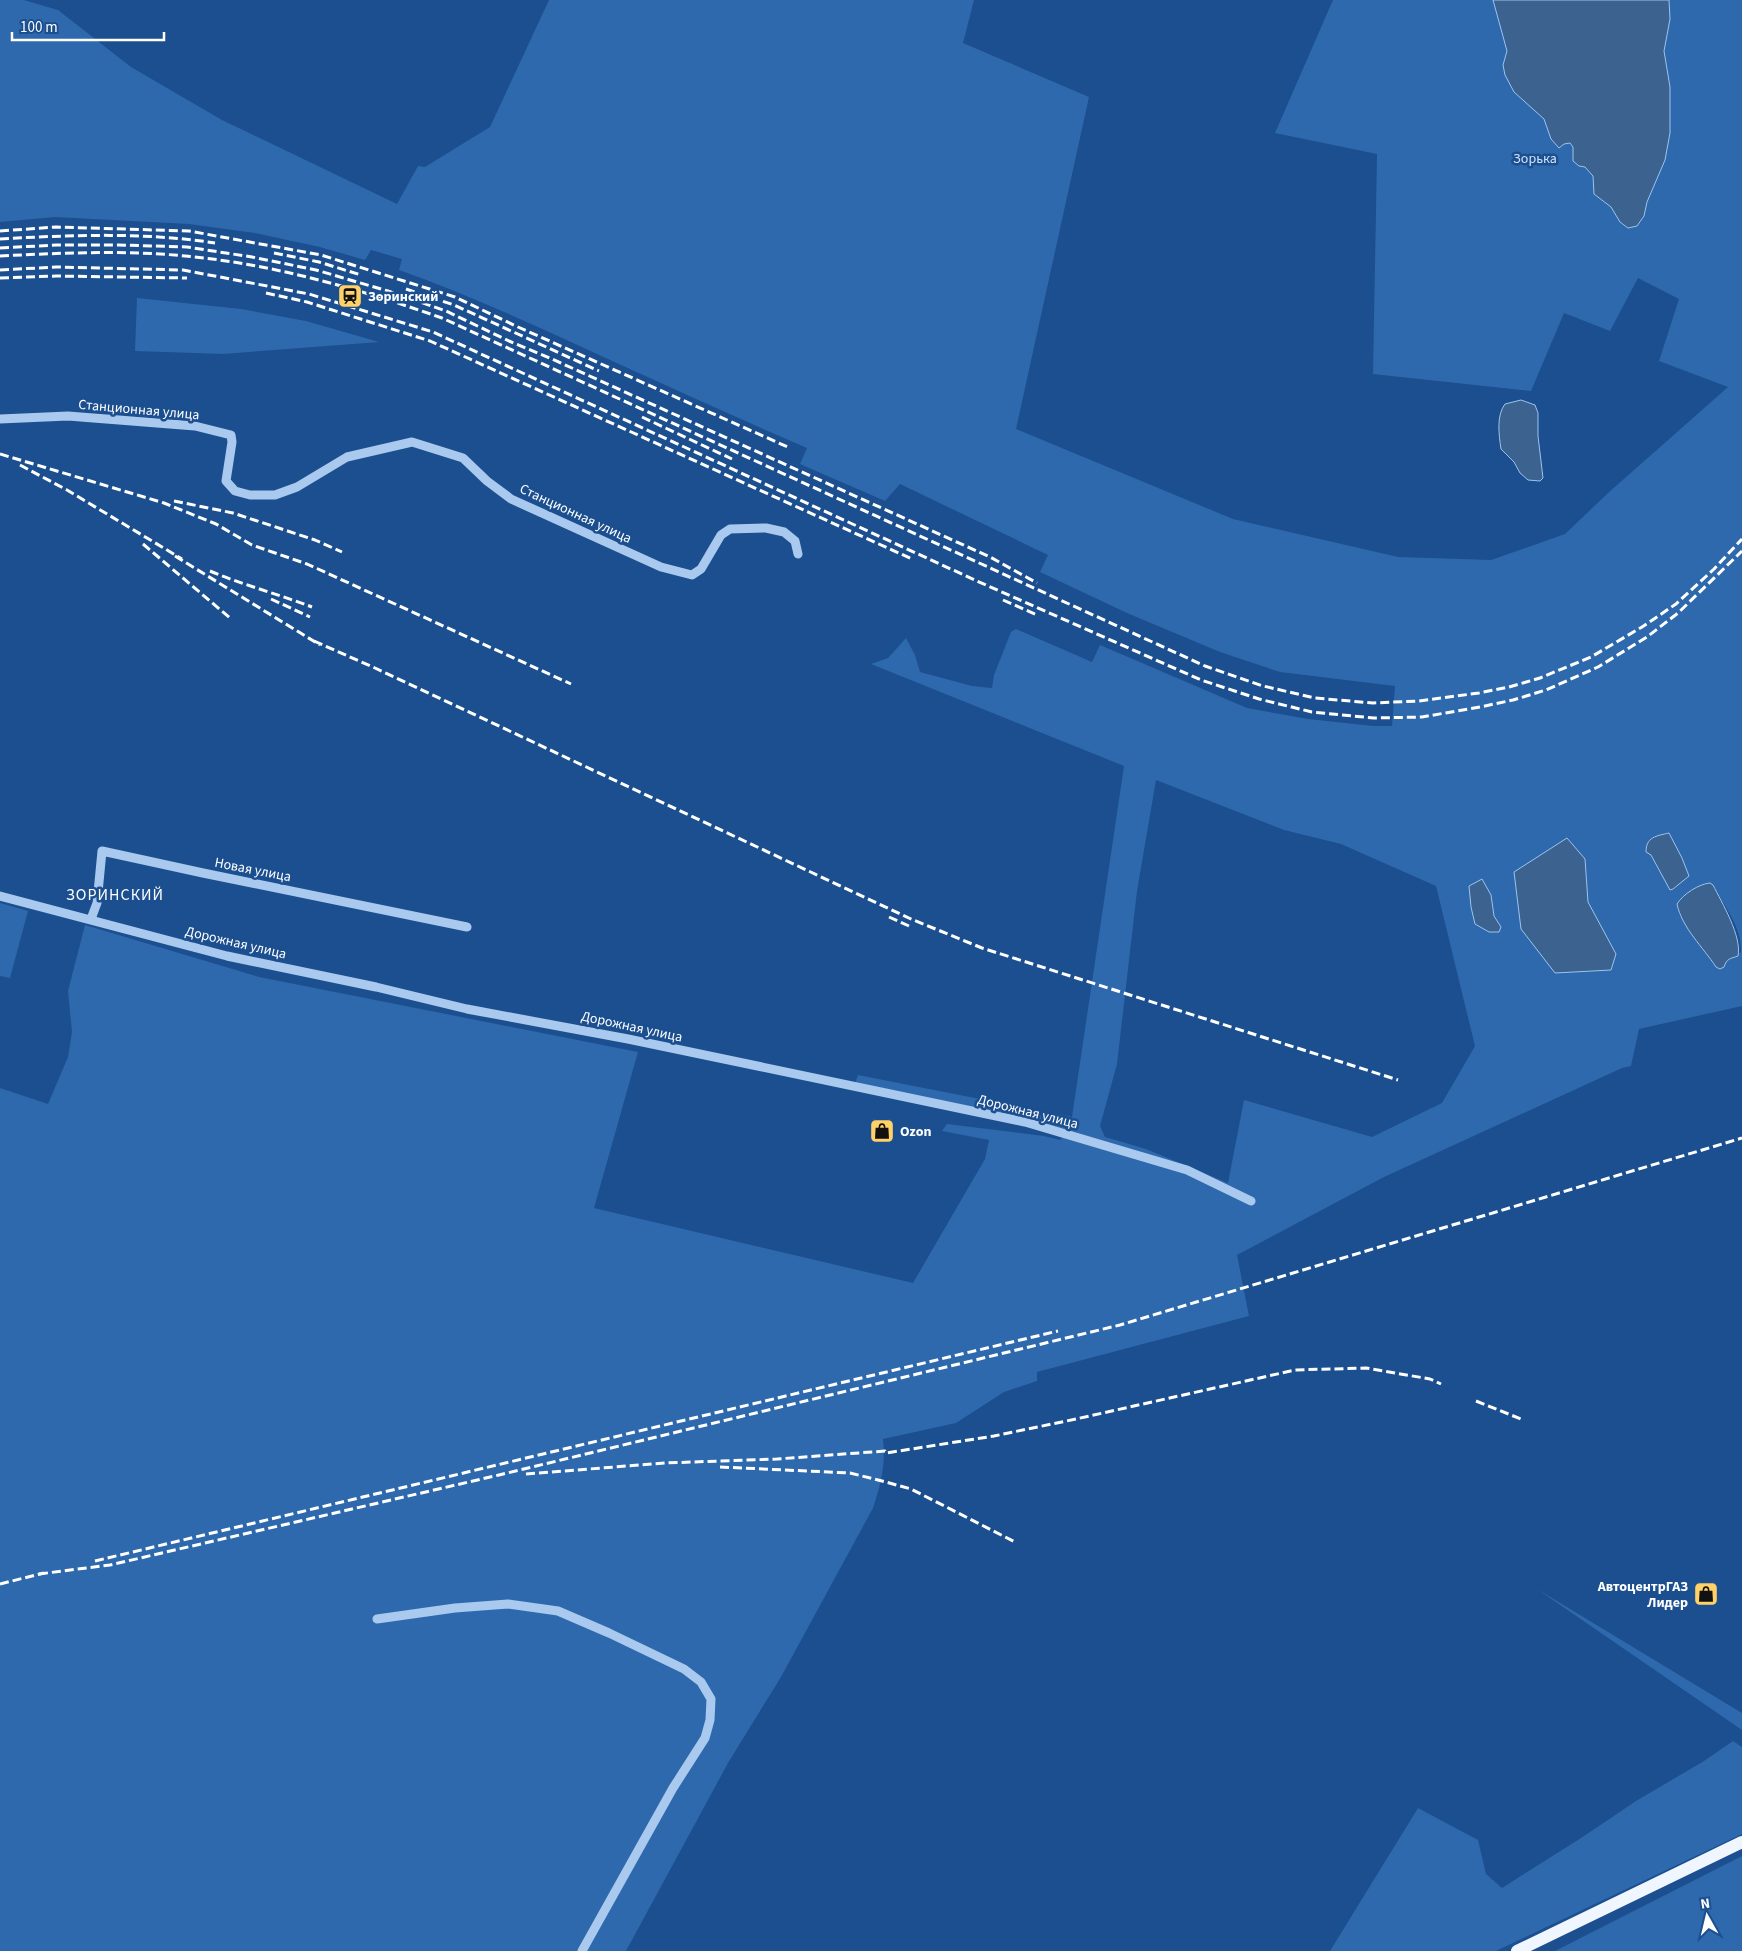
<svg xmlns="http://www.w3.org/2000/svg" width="1742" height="1951" viewBox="0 0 1742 1951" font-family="'Source Sans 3',sans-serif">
<rect width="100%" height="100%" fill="#1b4f8f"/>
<g fill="#2e69ad" fill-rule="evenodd">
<path d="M0,0H24L58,10L131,67L222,120L397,204L418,166L425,167L490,127L549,0H974L963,43L1089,97L1016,429L1233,519L1398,557L1491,560L1565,534L1608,493L1728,387L1659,361L1679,299L1638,278L1610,331L1564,313L1531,391L1373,374L1377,154L1275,133L1333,0H1742V1006L1639,1029L1631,1066L1622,1068L1384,1177L1237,1255L1249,1316L1037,1372V1381L1004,1392L956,1423L883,1439C886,1464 881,1484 873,1508L781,1677L728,1763L626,1951H0V1088L48,1104L68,1057L72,1032L68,991L85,925L259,977L638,1052L594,1208L913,1283L985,1159L989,1140L942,1131L947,1124L1044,1136L1060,1140L1067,1131L855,1083L858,1075L1072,1117L1124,766L871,664L888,658L906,638L915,655L920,672L972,686L992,688L994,675L1011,632L1016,629L1092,662L1100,645L1247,708L1308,719L1373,726H1392L1395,686L1280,672L1220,652L1127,613L1040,572L1048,555L900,484L885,501L800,464L807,448C758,427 709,405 661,383C574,344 489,302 399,270L402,259L371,250L365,260L320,247L255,233L189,224L55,217L0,222ZM1156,780L1284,830L1341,844L1436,886L1475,1046L1442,1103L1372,1137L1244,1100L1228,1183L1146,1149L1105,1137L1100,1126L1117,1064L1137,891ZM1669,833L1682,858L1689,876L1673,889L1670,890L1651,855ZM1567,838L1585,859L1588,902ZM1709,883L1713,885C1724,906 1742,927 1741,952L1716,967L1680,916L1677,904L1680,900L1701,885Z"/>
<path d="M137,298L241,309L306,321L379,342L223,354L135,351Z"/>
<path d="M0,903L28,911L10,978L0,976Z"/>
<path d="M1537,1589L1742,1713V1730Z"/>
<path d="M1733,1741L1742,1747V1834L1496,1951H1330L1418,1808L1478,1840L1486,1874L1502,1888L1581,1838L1636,1801L1704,1761Z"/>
<path d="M1742,1856V1951H1555Z"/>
</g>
<g fill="#3c6290" stroke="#9cc4f0">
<path d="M1493,0H1669L1670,19L1664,51L1670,87V133L1665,160L1647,202L1644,216L1637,226L1628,228L1620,222L1611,207L1594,194L1593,176L1585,167L1579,166L1573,161V147L1570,143L1564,144L1559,148L1551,139L1544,119L1514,92L1505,75L1503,65L1507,51Z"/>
<path d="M1521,400L1535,405L1538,413V436L1543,478L1540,481L1528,480L1520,473L1514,462L1501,449C1499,435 1496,416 1505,404Z"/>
<path d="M1669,833L1682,858L1689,876L1673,889L1670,890L1651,855L1646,852C1646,837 1656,836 1669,833Z"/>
<path d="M1567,838L1585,859L1588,902L1616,954L1611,970L1555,973L1521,929L1514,872Z"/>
<path d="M1482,879L1491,895L1494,916L1501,927L1499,932H1489L1475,924L1471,907L1469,886Z"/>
<path d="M1710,883L1713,885C1722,903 1742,936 1738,956C1730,959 1727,958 1724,967L1720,969L1716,967C1703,947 1682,928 1677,904C1683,894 1699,884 1710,883Z"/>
</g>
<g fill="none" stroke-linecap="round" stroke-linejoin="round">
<g stroke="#a9c9ee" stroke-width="9">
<path d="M0,419L68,416L195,426L231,435L232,442L226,481L235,491L250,495H275L297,487L347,457L412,442L463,458L487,481L511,499L661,567L692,575L701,569L721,535L730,529L766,528L784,532L795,541L798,554"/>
<path d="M0,896L227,956L376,987L467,1009L628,1039L1025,1122L1187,1170L1251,1201"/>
<path d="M91,919L97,903L102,851L203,873L467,927"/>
<path d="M377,1619L455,1608L508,1604L558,1611L609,1633L684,1669L701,1682L711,1699L710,1720L705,1738L673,1788L582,1951"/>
</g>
<path stroke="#f0f6ff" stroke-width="12" d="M1517,1951L1742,1842"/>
<g stroke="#fff" stroke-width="3" stroke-dasharray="9 4" stroke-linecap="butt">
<path d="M0,231L56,227L189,231L321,255L455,297L518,327L790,448"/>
<path d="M0,239C71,235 144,232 215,243"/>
<path d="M0,248L56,245H118L187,247L252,257L316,270L388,291L446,311L509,341L552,359L990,557L1037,583"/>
<path d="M274,253L319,262L361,275"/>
<path d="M0,256C61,253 124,250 185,256C273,264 359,289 442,318L1205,666L1263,686L1315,698L1373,703L1419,701L1479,693L1509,687L1540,678L1591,657L1642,627L1676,604L1714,569L1742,539"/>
<path d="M0,270L56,267L183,270L309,294L433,332L977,581L1201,680L1259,699L1312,712L1374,718L1422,717L1480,707L1513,700L1546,690L1598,667L1647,637L1678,613L1742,551"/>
<path d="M0,278L56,276L187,278"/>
<path d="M406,289L454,305L599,371"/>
<path d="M266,293L307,302L430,341L912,559"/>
<path d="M642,417L732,459"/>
<path d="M0,454L164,503L216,524L252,545L307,564L571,684"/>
<path d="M20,465L67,490L182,559"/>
<path d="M174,501L233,513L315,540L342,552"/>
<path d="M143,544L230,618"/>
<path d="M175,556L320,645"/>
<path d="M210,571C243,585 278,594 312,607"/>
<path d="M271,599L310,617"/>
<path d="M1003,600L1037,615"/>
<path d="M314,641L375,668L911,919L982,948L1398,1080"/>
<path d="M889,917L909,926"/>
<path d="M1476,1401L1521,1419"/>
<path d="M720,1467L850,1473L882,1481L911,1489L1015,1542"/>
<path d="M526,1474L665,1463L777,1459L885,1451L886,1453L994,1436L1076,1419L1295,1370L1366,1368L1430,1379L1441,1384"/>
<path d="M95,1561L1058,1331"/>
<path d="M39,1574L110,1565L499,1475L1120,1325L1742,1138"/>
<path d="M0,1584L44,1573"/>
</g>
</g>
<defs>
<symbol id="station-square" viewBox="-11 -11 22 22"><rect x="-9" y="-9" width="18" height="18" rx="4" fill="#ffd166" stroke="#1b4f8f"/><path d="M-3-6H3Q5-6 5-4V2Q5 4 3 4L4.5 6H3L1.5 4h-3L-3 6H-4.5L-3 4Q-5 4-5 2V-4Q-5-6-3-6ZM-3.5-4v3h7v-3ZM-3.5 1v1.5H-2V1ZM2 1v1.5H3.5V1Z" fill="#111"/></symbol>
<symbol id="shop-square" viewBox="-11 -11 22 22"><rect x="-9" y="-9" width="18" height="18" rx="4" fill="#ffd166" stroke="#1b4f8f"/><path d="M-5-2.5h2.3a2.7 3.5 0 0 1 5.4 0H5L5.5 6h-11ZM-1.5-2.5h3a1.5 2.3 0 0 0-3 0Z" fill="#111"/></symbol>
</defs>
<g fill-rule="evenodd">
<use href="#station-square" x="336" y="282" width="28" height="28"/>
<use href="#shop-square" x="868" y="1117" width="28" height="28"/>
<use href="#shop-square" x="1692" y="1580" width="28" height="28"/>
</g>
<g text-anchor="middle" stroke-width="5" stroke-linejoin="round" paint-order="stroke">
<g font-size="14" fill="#cfe3fa" stroke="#1b4f8f">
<text x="1535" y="163">Зорька</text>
</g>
<g font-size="14" font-weight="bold" fill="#fff" stroke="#1b4f8f" text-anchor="start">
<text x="368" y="301">Зоринский</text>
<text x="900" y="1136">Ozon</text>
<text x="1688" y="1591" text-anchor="end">АвтоцентрГАЗ<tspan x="1688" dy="16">Лидер</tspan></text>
</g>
<g font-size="14" fill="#fff" stroke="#1b4f8f">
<text transform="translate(139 409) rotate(5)" y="5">Станционная улица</text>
<text transform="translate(576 513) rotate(25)" y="5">Станционная улица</text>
<text transform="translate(253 869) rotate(11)" y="5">Новая улица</text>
<text transform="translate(236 942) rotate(13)" y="5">Дорожная улица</text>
<text transform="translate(632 1026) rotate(12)" y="5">Дорожная улица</text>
<text transform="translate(1028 1111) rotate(14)" y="5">Дорожная улица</text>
</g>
<g font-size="16" letter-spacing="1" fill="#fff" stroke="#1b4f8f">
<text x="115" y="900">ЗОРИНСКИЙ</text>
</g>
</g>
<g transform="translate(1707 1916) rotate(352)" stroke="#1b4f8f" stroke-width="4" paint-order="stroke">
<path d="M0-4L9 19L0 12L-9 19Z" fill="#ffffff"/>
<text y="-8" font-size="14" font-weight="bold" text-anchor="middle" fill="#ffffff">N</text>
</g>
<path d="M12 32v8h152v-8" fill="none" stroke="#ffffff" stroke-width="2.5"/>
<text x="20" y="32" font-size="15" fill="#ffffff" stroke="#1b4f8f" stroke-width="4" paint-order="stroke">100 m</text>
</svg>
